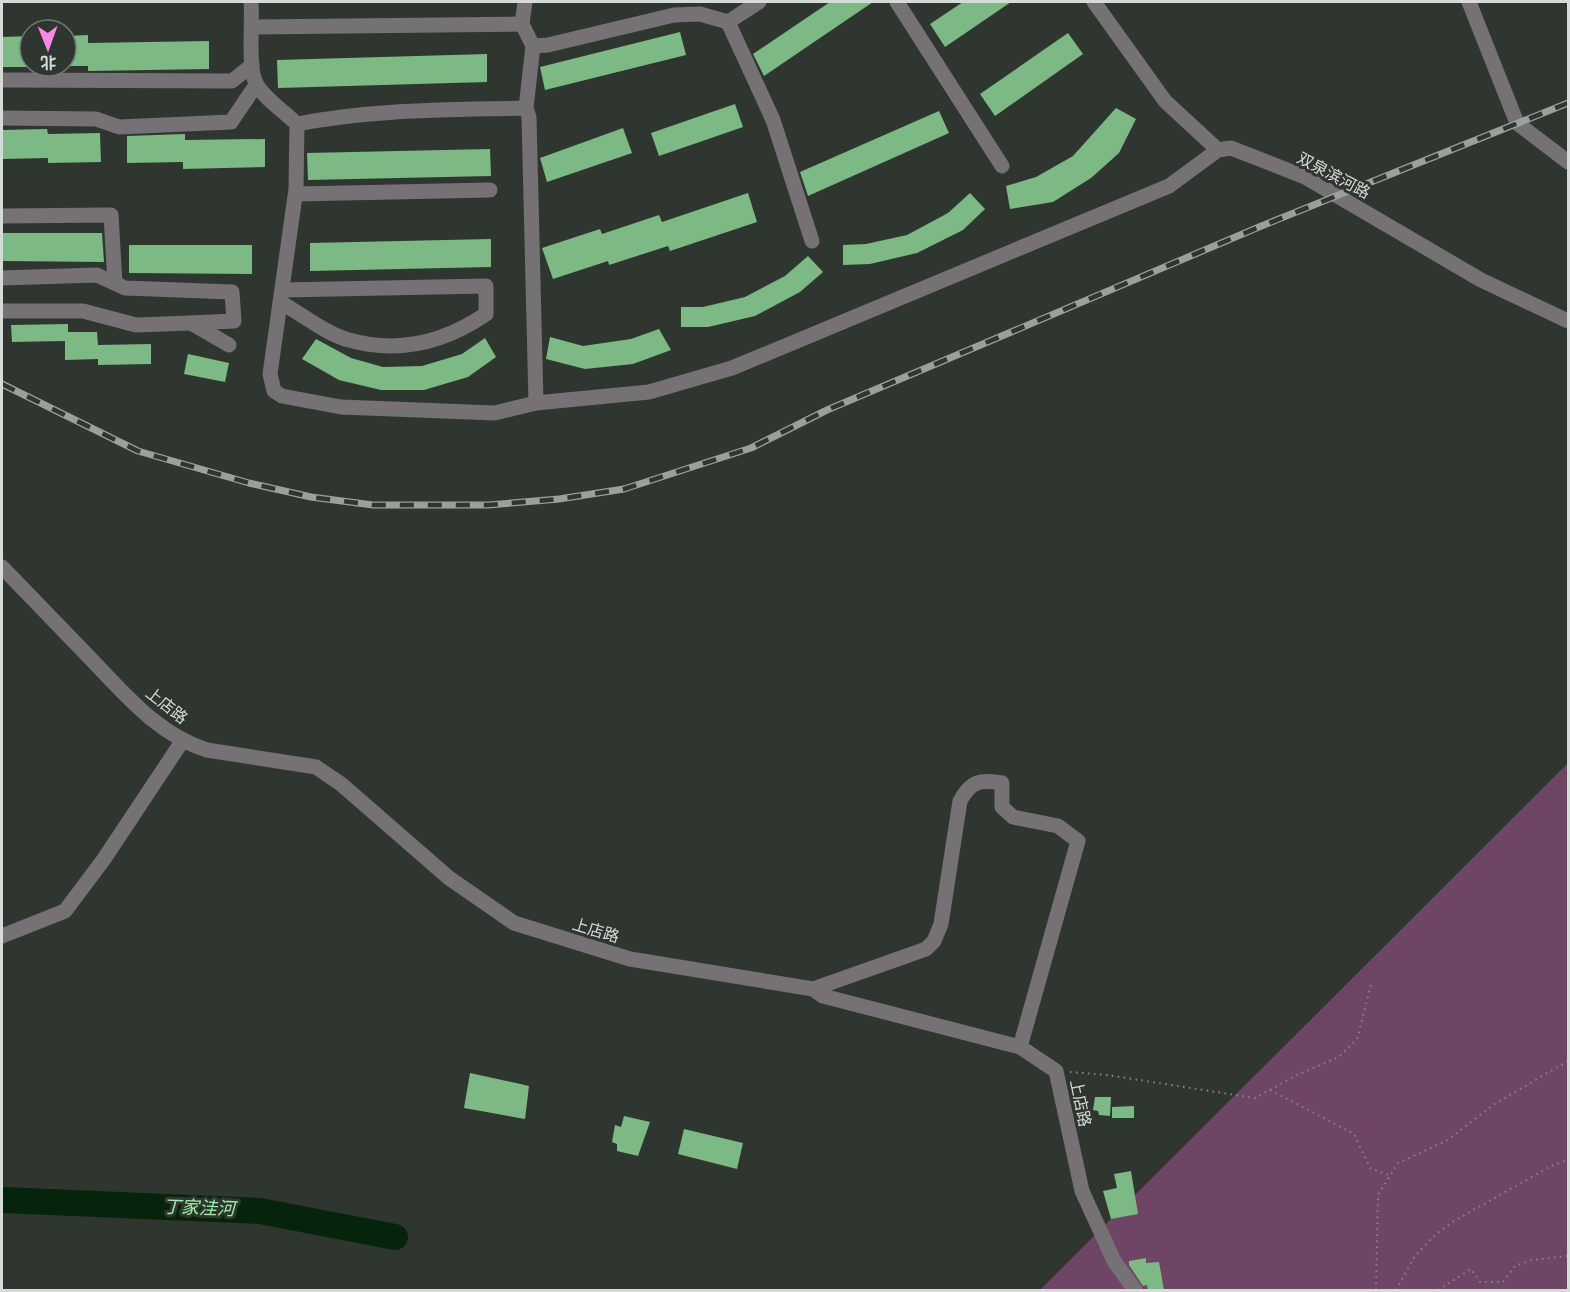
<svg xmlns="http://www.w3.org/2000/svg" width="1570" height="1292" viewBox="0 0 1570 1292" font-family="Inter,'Noto Sans SC',sans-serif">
<rect width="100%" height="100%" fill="#2f362f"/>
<path fill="#6f4566" d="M1568,763V1290H1040L1111,1219Z"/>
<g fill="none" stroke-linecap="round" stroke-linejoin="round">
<path stroke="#05240b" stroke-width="26" d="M2,1200L260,1211L395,1237"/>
</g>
<g fill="#7db984">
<path d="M830,2H873L764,76L753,54Z"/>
<path d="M963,2H1011L945,47L930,24Z"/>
<path d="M680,32L686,55L545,90L540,67Z"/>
<path d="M1068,33L1083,54L995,116L980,94Z"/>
<path d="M88,35V43L209,41V69L88,71V66H66V36Z"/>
<path d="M30,36V67H2V37Z"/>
<path d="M487,54V82L278,88L277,60Z"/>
<path d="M735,104L743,127L659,156L651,133Z"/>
<path d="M1116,108L1136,119L1119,153L1091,178L1053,202L1010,209L1006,186L1036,177L1073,156Z"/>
<path d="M939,111L949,133L808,196L800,172Z"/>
<path d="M623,128L632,153L547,182L540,158Z"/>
<path d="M47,129L48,134L100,133L101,162L48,163V158L2,159V130Z"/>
<path d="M185,134V140L265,139V167L183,169V162L127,163V136Z"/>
<path d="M490,149L491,176L308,180L307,153Z"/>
<path d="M748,193L757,222L670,251L668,246L609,265L608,261L553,279L542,248L600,229L602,234L659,215L662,222Z"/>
<path d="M970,193L985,209L963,230L917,253L870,264L843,265V245L866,244L907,235L948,213Z"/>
<path d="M2,233H102L104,262L2,261Z"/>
<path d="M491,239V267L310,271V243Z"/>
<path d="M129,245H252V274L129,273Z"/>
<path d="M808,256L823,272L800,292L755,316L708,327H681V307H703L745,297L785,276Z"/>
<path d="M68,324V332H97L98,345L151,344V364L98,365V359L65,360V341L12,342L11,325Z"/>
<path d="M659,329L671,350L633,364L585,369L546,359L550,337L583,346L631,339Z"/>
<path d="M485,338L496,357L468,377L424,390H381L339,380L302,359L316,339L351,358L383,367L422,366L462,354Z"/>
<path d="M188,354L229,363L225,382L184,374Z"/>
<path d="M470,1073L529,1086L525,1119L464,1108Z"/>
<path d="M1095,1097H1111L1110,1116L1099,1115L1098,1111L1093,1110Z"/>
<path d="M1134,1106V1118H1112V1107Z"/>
<path d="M624,1116L650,1122L638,1156L617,1151V1144L612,1142L615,1125L621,1127Z"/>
<path d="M684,1129L743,1143L737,1169L678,1154Z"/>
<path d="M1131,1171L1138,1214L1111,1219L1103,1191L1117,1188L1114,1174Z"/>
<path d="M1146,1258V1263L1159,1262L1164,1290H1148L1147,1285L1143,1286L1129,1265V1261Z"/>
</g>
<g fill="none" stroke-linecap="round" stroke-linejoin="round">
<g stroke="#838983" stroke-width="2" stroke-dasharray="1.5 4.5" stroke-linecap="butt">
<path d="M1070,1072L1107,1075L1255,1098L1295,1076L1339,1057L1357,1039L1372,981"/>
<path d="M1270,1090L1354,1134L1370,1168L1389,1175"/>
<path d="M1376,1290L1378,1195L1398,1163L1446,1141L1496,1103L1568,1061"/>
<path d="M1396,1290L1415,1256L1435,1235L1454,1221L1551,1166L1568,1160"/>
<path d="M1438,1290L1471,1269L1480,1282H1503L1515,1266L1532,1260L1568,1256"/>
</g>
<g stroke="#757174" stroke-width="15">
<path d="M251,2C253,22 247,70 257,85C265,99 285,112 297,124L296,189L270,374L274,391L282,396L341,407L495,413L536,403L649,392L732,368L1169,186L1218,150L1231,148L1305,177L1481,280L1568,321"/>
<path d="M525,2L522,24L533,46L526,108L529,117L536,403"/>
<path d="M897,2L1002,166"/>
<path d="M1094,2L1165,101L1218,150"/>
<path d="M1469,2L1517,123L1568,162"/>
<path d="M728,22L759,2"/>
<path d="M253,27L522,24"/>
<path d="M533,46L548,45L674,15L700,14L728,22L773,120L812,241"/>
<path d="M2,80L232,81L252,65"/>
<path d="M2,118L96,119L119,127L231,122L256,85"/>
<path d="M297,124C372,109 450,110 526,108"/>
<path d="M296,194L490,190"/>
<path d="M2,216L111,215L115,283"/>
<path d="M2,278L97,275L125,288L232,292L234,321L191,323"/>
<path d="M280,302C300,313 328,335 349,340C399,354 445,342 486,314V286L282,290"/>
<path d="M2,311H83L136,325L191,323L229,345"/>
<path d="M2,567C31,597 60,627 89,657C124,693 158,735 207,750L316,767L341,784L449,878L514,923L630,959L813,989L823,996L1020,1047L1056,1071L1082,1191L1114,1261L1135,1290"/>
<path d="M2,936L65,911L104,859L183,740"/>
<path d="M813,989L926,949L934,941L941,924L960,801C971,781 980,779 1002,783V807L1013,817L1058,826L1078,841L1020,1047"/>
</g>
<defs>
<path id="rail" d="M2,384L138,451L249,483L311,497L373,505H488L559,499L624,489L751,448L827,410L1259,227L1568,103"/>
</defs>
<use href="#rail" stroke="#9ba09b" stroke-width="7"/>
<use href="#rail" stroke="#2f362f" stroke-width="4.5" stroke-dasharray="14" stroke-linecap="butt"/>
</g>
<g text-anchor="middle" stroke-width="6" stroke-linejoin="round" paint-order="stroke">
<g font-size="16" fill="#d7dbd7" stroke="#2f362f">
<text transform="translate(1334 175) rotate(28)" y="6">双泉滨河路</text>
<text transform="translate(167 705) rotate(38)" y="6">上店路</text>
<text transform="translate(596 930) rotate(17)" y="6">上店路</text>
<text transform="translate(1081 1103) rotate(78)" y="6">上店路</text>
</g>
<g font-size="18" font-style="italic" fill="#9cefa7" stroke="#2f362f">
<text transform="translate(199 1208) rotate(2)" y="6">丁家洼河</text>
</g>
</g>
<rect width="1570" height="1292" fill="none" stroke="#d7dbd7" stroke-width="6"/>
<g transform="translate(48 48) rotate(179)"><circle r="28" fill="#2f362f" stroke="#727872" stroke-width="1.5"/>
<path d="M0-4.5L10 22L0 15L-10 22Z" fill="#fb87e6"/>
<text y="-9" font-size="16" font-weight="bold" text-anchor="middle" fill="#d7dbd7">北</text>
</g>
</svg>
